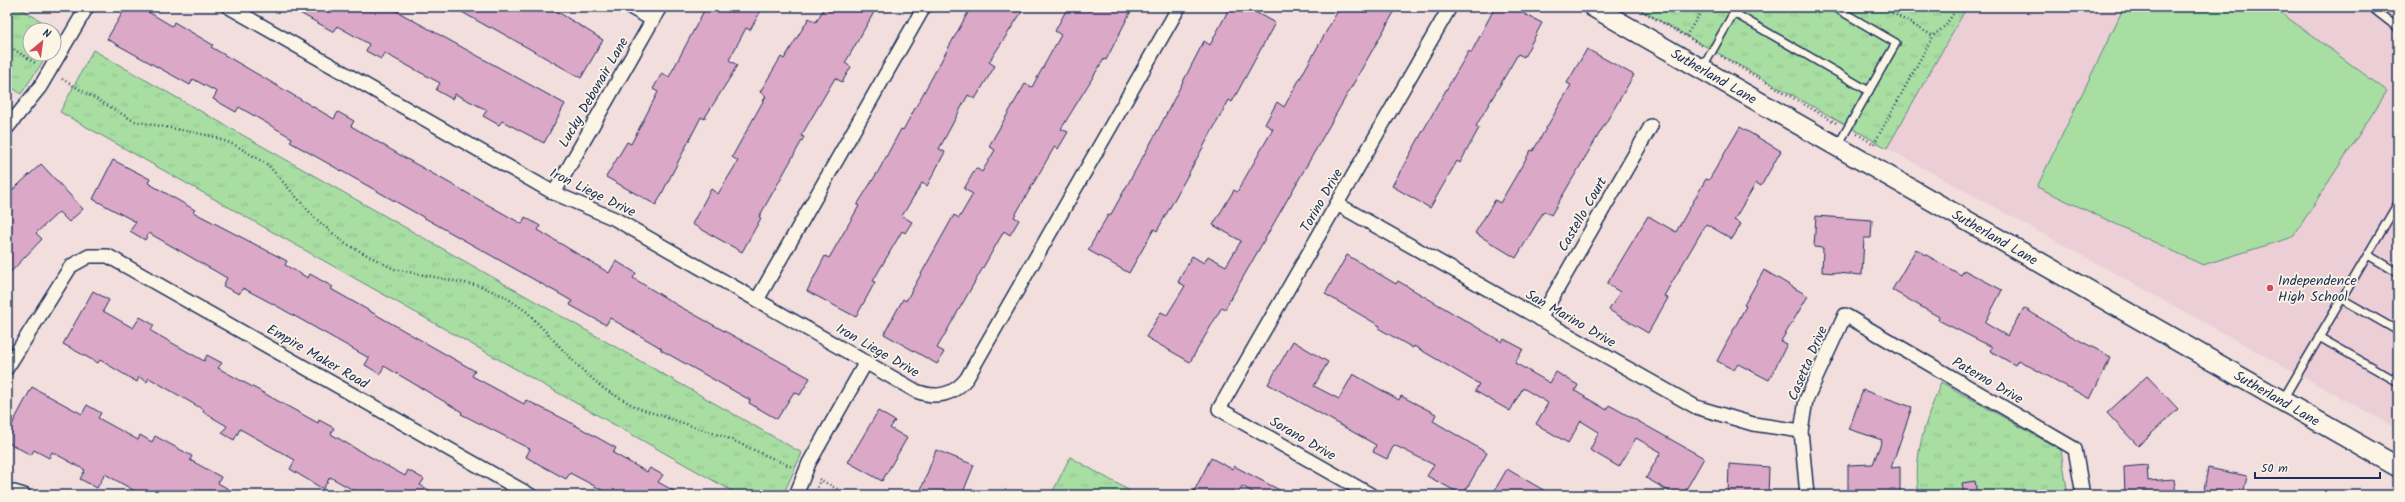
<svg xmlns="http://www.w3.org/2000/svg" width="2405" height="502" viewBox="0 0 2405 502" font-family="Kalam,sans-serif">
<defs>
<pattern id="park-tufts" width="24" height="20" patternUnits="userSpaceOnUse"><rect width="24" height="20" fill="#a8dea2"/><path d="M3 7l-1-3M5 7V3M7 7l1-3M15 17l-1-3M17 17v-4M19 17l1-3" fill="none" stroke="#90bf8e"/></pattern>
</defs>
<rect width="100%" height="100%" fill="#f2dedc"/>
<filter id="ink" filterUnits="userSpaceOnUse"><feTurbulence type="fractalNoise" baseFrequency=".025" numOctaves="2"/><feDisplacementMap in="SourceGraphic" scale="8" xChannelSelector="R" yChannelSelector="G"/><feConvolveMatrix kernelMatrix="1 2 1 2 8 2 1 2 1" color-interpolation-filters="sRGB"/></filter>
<g filter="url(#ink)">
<path fill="#ebced6" d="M1967,7H2398V429L1887,148Z"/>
<path fill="#a8dea2" stroke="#628680" d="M2124,7H2273L2387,91L2293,237L2203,265L2037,187Z"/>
<g fill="url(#park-tufts)" stroke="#628680">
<path d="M7,7H17L60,32L54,43V30H30V54H48L21,94L7,84Z"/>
<path d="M1635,7H1967L1887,148Z"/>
<path d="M93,50L802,453L783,495H739L60,112Z"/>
<path d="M1941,382L2061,450L2068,495H1919C1912,454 1927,419 1941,382Z"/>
<path d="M1070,457L1137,495H1051Z"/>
</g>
<g fill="#dba9c7" stroke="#1b2f5e">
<path d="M126,7H140L172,26L174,22L213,45L211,47L334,119L338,112L354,121L351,126L405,158L522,224L525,217L540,226L538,230L609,273L616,261L636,273L633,278L677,305L810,378L800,395L794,392L777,419L749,403L750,400L661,350V348L610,318L606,325L570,305L572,301L290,142L292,138L239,107L236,112L213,99L217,92L193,79L190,85L107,39Z"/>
<path d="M289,7H389L565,104L544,143L502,121L499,125L483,116L487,110L455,94L452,99L436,90L440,83L384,53L381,59L366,51L369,44L337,26L334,32Z"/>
<path d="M453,7H550L603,40L581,78L491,27L490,28Z"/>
<path d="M706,7H763L750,30L746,28L729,60L737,65L731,76L704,119L701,117L656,205L606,177L627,142L631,144L658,92L653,89L662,73L669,77Z"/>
<path d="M825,7H877L845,63L851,67L842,82L835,78L801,136L804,137L759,217L761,218L742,252L692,224L711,189L718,194L738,161L732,157L766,96L760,92L781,57L784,59L809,18L816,22Z"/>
<path d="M971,7H1025L989,62L995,66L975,99L968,95L939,149L945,152L927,186L922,183L902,216L912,222L905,233L902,231L873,281L875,282L856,317L807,291L825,256L829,258L859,206L857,205L879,170L901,129L903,130Z"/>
<path d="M1068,7H1133L1106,60L1104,59L1061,129L1068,132L1058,149L1055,146L1014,217L1019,220L1010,235L1004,231L937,348L944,352L937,364L884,334L903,299L906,301L954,215L959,218L973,194L964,189L976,168L982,172L995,150L989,146L1025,84L1032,87L1061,35L1055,31Z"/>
<path d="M1230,7H1246L1275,23L1232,102L1229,100L1157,231L1154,229L1129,273L1088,250L1108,215L1110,216L1159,128L1204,41L1210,45Z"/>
<path d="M1340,7H1397L1225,309L1222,307L1190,362L1146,337L1161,312L1167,315L1185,286L1178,282L1192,256L1204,263L1208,256L1226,266L1241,241L1213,225L1234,190L1237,192L1273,129L1265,124L1277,102L1284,107Z"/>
<path d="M1495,7H1511L1542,23L1524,57L1518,54L1476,126L1479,128L1460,163L1457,161L1430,208L1392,186L1446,90L1469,51L1471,53Z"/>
<path d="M1587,49L1634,75L1551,215L1544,211L1516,258L1475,233L1495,200L1500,203L1531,150L1533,151L1571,85L1567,83Z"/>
<path d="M1740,127L1781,151L1761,186L1756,183L1734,220L1741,224L1732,239L1706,224L1664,296L1668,298L1648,333L1609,310L1620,292L1607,284L1648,216L1676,232L1706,179L1709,180Z"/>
<path d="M113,160L150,179L148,183L195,210L193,212L287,261L285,265L308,278L310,274L333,287L331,289L475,371L472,376L524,404L526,400L566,420L616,448L613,453L647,472L650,468L663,475L658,482L681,495H600L602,490L570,473L566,479L526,457L530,449L461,414L462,412L384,366L380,374L365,365L369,358L275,305L243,288L239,294L223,286L227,278L149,233L145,240L130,231L136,222L93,199Z"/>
<path d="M41,164L83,209L69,222L59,212L36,233L42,239L7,276V195Z"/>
<path d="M1816,216L1872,220L1871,238H1864L1862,275L1822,272L1823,248L1814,247Z"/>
<path d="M1916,249L1961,275L1964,270L2002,290L1985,323L2007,336L2024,308L2058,329L2111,357L2090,399L2018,360L2015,365L1990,351L1992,347L1938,320L1939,317L1892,290Z"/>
<path d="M1347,255L1396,284L1398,281L1502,342L1504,339L1523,349L1515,363L1550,383L1556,372L1578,385L1575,391L1607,410L1609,405L1704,458L1683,495H1676L1646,478L1661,452L1636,438L1619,467L1590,450L1599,432L1581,421L1568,443L1536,424L1548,403L1523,388L1510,411L1475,391L1479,384L1414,346L1413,348L1378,328L1380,326L1325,294Z"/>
<path d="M1764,270L1808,296L1781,341L1787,344L1769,380L1738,364L1734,370L1717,361L1746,306L1744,305Z"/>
<path d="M93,291L109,300L103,311L133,328L140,317L154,325L151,331L204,361L207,355L222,363L218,368L318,423L319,420L334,428L331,434L358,450L405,476L408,470L424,479L420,485L438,495H362L330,477L323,489L290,469L295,460L240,429L234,440L222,433L227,426L203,412L204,410L149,378L147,382L139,377L137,382L100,360L98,363L63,344Z"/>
<path d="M1293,341L1328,362L1314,386L1339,399L1353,374L1399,400L1401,396L1436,414L1433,421L1487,453L1463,495L1427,476L1434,465L1394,445L1387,459L1373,452L1376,445L1268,384Z"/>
<path d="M2147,376L2178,409L2138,446L2107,413Z"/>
<path d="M32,387L82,414L87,405L101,413L98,418L138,440L140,435L152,442L155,436L192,456L190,460L221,477L218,483L239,495H142L105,474L97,488L80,479L85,470L52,452L49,458L34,450L31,455L7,442V434Z"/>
<path d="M1863,390L1912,407L1891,468L1900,467V495H1848V465L1873,464L1882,440L1849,429Z"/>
<path d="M878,411L895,421L890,428L907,438L882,481L848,462Z"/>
<path d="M936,450L974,465L962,495H919Z"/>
<path d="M1211,458L1232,469L1234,466L1289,495H1253L1254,493L1242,486L1237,495H1192Z"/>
<path d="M1729,464L1769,467L1768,495H1728Z"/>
<path d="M2147,465L2148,481L2174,479L2176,495H2125L2124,467Z"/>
<path d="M2208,468L2247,476L2243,495H2203Z"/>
<path d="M1507,469L1552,495H1492Z"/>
<path d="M1975,481L1977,495H1964L1962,483Z"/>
</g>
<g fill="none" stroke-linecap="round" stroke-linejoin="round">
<defs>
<g id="lane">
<path d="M1834,7L1896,43L1837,147"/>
<path d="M2371,7L2398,28"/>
<path d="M1734,13L1869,91"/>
<path d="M1702,69L1737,7"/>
<path d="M2368,255L2398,273"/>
<path d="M2342,299L2398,331"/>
<path d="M2319,337L2398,382"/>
<path d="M2282,401L2398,203"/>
</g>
<g id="street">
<path d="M229,7L554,193L615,219L916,391C936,399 954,395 967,378L1179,7"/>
<path d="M630,7L653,20"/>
<path d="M7,128L40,87L87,7"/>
<path d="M554,193L660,7"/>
<path d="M1337,204L1696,407L1753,424L1801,431"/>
<path d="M757,300L924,7"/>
<path d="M1540,319L1651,126"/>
<path d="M7,368L71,266L89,256H108L530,495"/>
<path d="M7,490L24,495"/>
<path d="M796,495L809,463L866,362"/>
<path d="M1371,495L1219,409L1450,7"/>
<path d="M1807,495L1801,431L1806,400L1845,315L2075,449L2083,495"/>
</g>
<path id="secondary" d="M1593,7L2398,467"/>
</defs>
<use href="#lane" stroke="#1b2f5e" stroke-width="10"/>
<use href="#street" stroke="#1b2f5e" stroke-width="16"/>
<use href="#secondary" stroke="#1b2f5e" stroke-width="22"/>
<g stroke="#1b2f5e" stroke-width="2.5" stroke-dasharray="1 3" stroke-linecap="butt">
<path d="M1635,7L1703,46"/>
<path d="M1882,7L1933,36"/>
<path d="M1686,36L1704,7"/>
<path d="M7,45L37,64"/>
<path d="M1721,56L1838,124"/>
<path d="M62,79L134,121L212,136L237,146L268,165L314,217L344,243L394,269L480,286L504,296L527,312L580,368L604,389L638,408L725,437L792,467"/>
<path d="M1857,134L1874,144L1933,36L1945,26L1958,7"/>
<path d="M819,479L848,495"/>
<path d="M815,495L820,480"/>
</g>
<use href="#lane" stroke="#fcf5e5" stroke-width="7"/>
<use href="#street" stroke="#fcf5e5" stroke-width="13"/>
<use href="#secondary" stroke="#fcf5e5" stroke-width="19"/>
</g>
</g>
<circle fill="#d1495b" stroke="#fcf5e5" stroke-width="1.5" cx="2270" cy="288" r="4"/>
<g text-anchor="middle" stroke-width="3.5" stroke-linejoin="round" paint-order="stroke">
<g font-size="14" fill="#1b2f5e" stroke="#fcf5e5">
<text transform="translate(1714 76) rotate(30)" y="5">Sutherland Lane</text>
<text transform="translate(593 92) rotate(-60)" y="5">Lucky Debonair Lane</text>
<text transform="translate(593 192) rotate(26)" y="5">Iron Liege Drive</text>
<text transform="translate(1321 200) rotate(-60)" y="5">Torino Drive</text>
<text transform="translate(1582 214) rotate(-60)" y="5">Castello Court</text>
<text transform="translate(1995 237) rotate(30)" y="5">Sutherland Lane</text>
<text transform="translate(1571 318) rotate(30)" y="5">San Marino Drive</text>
<text transform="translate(878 350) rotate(30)" y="5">Iron Liege Drive</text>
<text transform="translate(318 356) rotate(30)" y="5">Empire Maker Road</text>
<text transform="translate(1807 363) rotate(-67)" y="5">Casetta Drive</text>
<text transform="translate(1988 380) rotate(30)" y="5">Paterno Drive</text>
<text transform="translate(2277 398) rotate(30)" y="5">Sutherland Lane</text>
<text transform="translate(1303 438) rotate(30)" y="5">Sorano Drive</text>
</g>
<g font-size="14" fill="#1b2f5e" stroke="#fcf5e5" text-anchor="start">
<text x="2278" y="285">Independence<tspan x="2278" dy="16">High School</tspan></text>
</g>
</g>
<rect width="2405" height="502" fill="none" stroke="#fcf5e5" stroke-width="24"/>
<rect x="12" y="12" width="2381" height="478" fill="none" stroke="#1b2f5e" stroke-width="1.5" filter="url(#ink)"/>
<g transform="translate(42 42) rotate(29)"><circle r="19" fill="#fcf5e5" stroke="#a2a6af"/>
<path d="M0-3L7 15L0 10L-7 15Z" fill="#d1495b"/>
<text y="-6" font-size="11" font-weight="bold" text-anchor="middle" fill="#1b2f5e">N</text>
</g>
<path d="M2255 472v6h125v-6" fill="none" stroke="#1b2f5e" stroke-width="2"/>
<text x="2261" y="472" font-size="12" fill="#1b2f5e" stroke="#fcf5e5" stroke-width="3" paint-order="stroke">50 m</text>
</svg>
